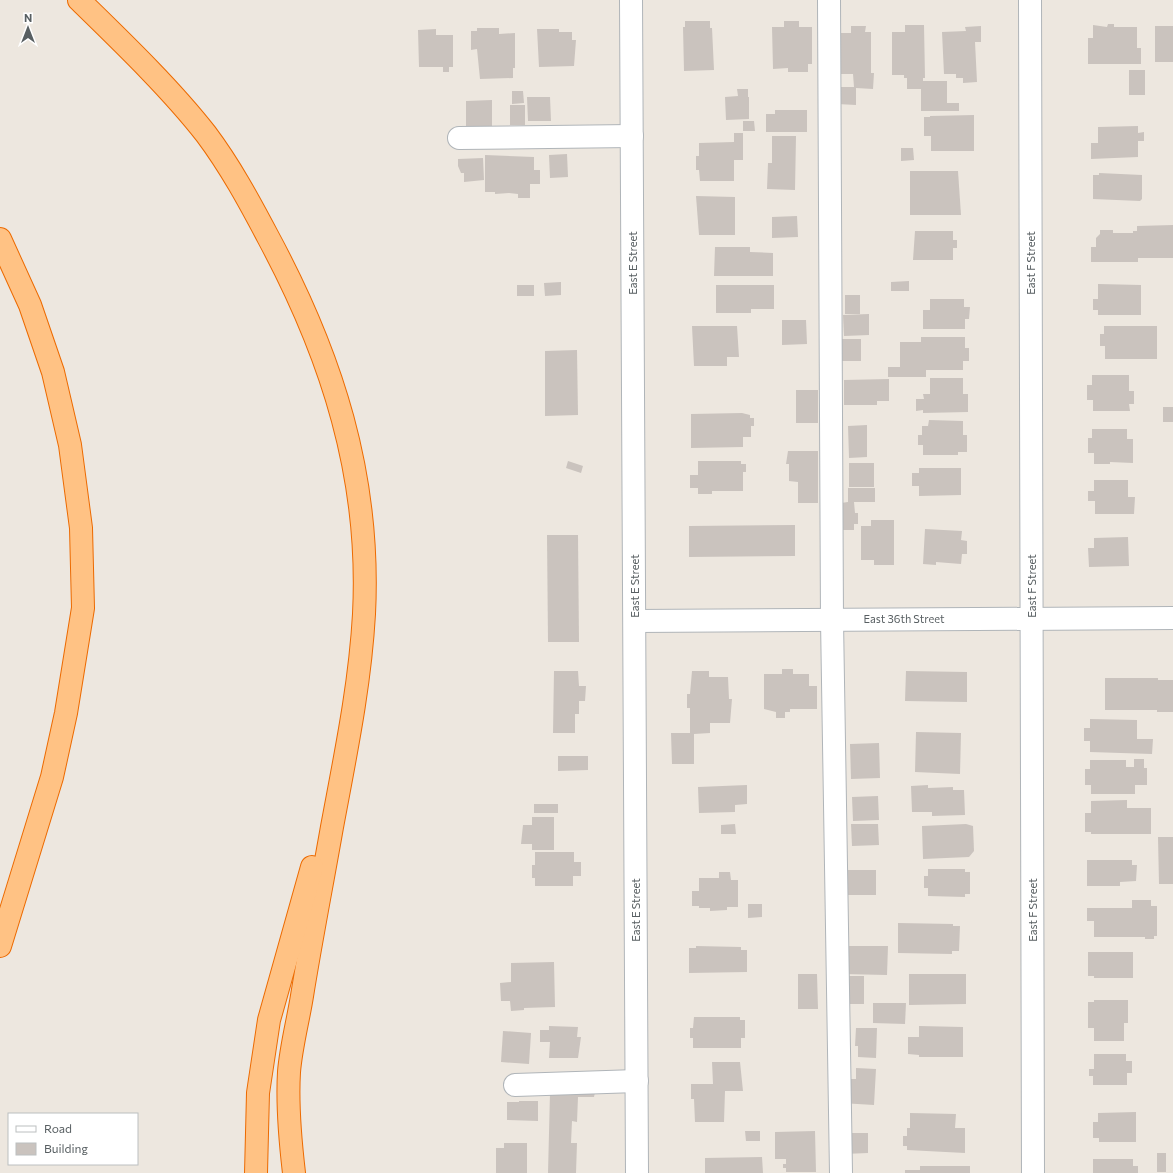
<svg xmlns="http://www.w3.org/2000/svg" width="1173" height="1173" viewBox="0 0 1173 1173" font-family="Commissioner,sans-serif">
<rect width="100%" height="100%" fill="#ede7df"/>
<g fill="#cac3be">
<path d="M685,21H710V28H712L714,70L684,71L683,27H685Z"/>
<path d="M784,21H799V27H812V64H808V72H788V68L773,69L772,27H784Z"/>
<path d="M1108,24H1114V27H1137V48H1141V64H1088V38H1093V25L1107,27Z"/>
<path d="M905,25H924L925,78H923V81H947V103H959V111H921V89H907V78H904V75H892V32H905Z"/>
<path d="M851,26H866L865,32H871V73H874L873,89L856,88V105L837,104V87H854L853,74H839V33H851Z"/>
<path d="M981,26V42H975L977,82L963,83V78H956V74H944L942,32L966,31L965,27Z"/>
<rect x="1155" y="26" width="18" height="36"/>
<path d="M477,28H499V34L515,33V68H513V78L480,79L477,49L471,50V31H477Z"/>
<path d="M436,29V35H453V67H449V72H443V67H419L418,30Z"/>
<path d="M537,29H559V32H572V40H576L574,66L539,67Z"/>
<rect x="1129" y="70" width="16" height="25"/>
<path d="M737,89H748V97H749V119L726,120L725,97L738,96Z"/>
<path d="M512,91H523L524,103L512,104Z"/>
<path d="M527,97H550L551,121H528Z"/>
<path d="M492,100V130H466V101Z"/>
<rect x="510" y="105" width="15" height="20"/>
<path d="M775,110H807V132H766V114H775Z"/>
<path d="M974,115V151H931V136H924V117H930V116Z"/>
<path d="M743,121H754L755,131H743Z"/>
<path d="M1138,126V133L1144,132V141H1138V157L1091,159V143H1098V127Z"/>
<path d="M734,133H743V160H734V181H700L699,170H696V156H699V143L734,142Z"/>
<path d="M772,136H796L795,190L767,189L768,163H772Z"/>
<path d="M901,148H913L914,160L901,161Z"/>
<path d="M567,154L568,177L550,178L549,155Z"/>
<path d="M485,155L534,157V170H540V184H530V198H518V194L509,193L495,194V192H485Z"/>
<path d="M483,158L484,180L464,182V173H461L458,166V159Z"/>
<path d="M910,171H958L961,215H910Z"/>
<path d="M1099,173L1142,175V199L1140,201L1093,199V175H1099Z"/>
<path d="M696,196L735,197V235H699Z"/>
<path d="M797,216L798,237L772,238V217Z"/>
<path d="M1173,225V258H1138V262H1091V247H1096V238L1100,234V230H1113V233H1133V231H1137V226Z"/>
<path d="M915,231H953V240H957V248H953V260H913Z"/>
<path d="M715,247H750V252L773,253V276H714Z"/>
<path d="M909,281V291H891V282Z"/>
<path d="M561,282V295L545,296L544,283Z"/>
<path d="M1098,284L1141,285V315H1098V310H1093V299H1098Z"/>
<rect x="517" y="285" width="17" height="11"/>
<path d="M716,285H774V309H751V313H716Z"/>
<rect x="845" y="295" width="15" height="19"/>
<path d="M930,299H964V307H970L969,319H965V329H923V310H930Z"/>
<path d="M869,314V335L844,336L843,315Z"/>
<path d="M782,320H806L807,344L782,345Z"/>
<path d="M692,326H737L739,357H727V366H694Z"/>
<path d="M1104,326H1157V359H1105V346H1100V334H1104Z"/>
<path d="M921,337H965V348H969V361H963V370H926V377H888V367H900V342H921Z"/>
<path d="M839,339H861V361H840Z"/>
<path d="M577,350L578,415L545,416V351Z"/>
<path d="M1092,375H1129V391H1134V404H1129L1130,411H1093V400H1087V385H1092Z"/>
<path d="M930,378H963V394H968V412L923,413V410L916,411V399H924L923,394H930Z"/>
<path d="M889,379V401H877V405H844V380Z"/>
<rect x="796" y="390" width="22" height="33"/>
<rect x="1163" y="407" width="10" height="15"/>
<path d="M742,413L750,415V418H754V426H751V437H743V447L691,448V414Z"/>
<path d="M929,420L963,421V435H967V452H958V455H923V445H918V435H922V426H928Z"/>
<path d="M867,425V457L849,458L848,426Z"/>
<path d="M1092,429H1127V439H1133V463L1110,462V464H1094V453H1088V438H1092Z"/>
<path d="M788,451H818V503H798V482L789,481V464H786Z"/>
<path d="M568,461L583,466L581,473L566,468Z"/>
<path d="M698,461H741V464H746V472H743V491H712V494H698V488H690V475H698Z"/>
<rect x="849" y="463" width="25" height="24"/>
<path d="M919,468H961V495L919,496V486H912V473H919Z"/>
<path d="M1094,480H1128V497H1135L1134,514H1095V501H1088V491H1094Z"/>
<path d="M848,488H875V502H854L855,513H858V524H854V530H841V503L848,502Z"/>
<path d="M871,520H894V565H874V560H861V526H871Z"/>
<path d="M795,525V556L689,557V526Z"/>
<path d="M925,529L962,531L961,540L967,541V554H962L961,564L936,562V565L923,564Z"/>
<path d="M547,535H578L579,642H548Z"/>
<path d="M1128,537L1129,566L1089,567L1088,548H1094V538Z"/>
<path d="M782,669H793V674H809V686H817V709H790V712H785V718H776V712L764,709V674H782Z"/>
<path d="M554,671H578L579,686H586L585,701H579V714H575V733H553Z"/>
<path d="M692,671H709V677H728L729,699H732L730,723H710V733L694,734V764H672L671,733H690V708H687V694H690Z"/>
<path d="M906,671L967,672V702L905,701Z"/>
<path d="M1105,678H1158V680H1173V712H1157V710H1105Z"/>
<path d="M1090,719L1137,720V739H1153L1152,754L1090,752V741H1084V728H1090Z"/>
<path d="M916,732L961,733L960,774L915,772Z"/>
<path d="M879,743L880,778L851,779L850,744Z"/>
<path d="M558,756H588V770L558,771Z"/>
<path d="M1134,759H1144V768H1147V785H1135V794H1091V785H1085V769H1090V760H1126V767H1134Z"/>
<path d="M747,785V804L735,805V812L699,813L698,787Z"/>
<path d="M928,785V788L953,787V790H964L965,815L932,816V812H912L911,786Z"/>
<path d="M878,796L879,820L853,821L852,797Z"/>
<path d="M1127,800V808H1151V834H1091V832H1085V813H1091V801Z"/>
<rect x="534" y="804" width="24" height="9"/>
<path d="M532,817H554V850H532V844H521L523,825H532Z"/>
<path d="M735,824L736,834H721V825Z"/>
<path d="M851,824H878L879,845L852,846Z"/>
<path d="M966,824L973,826L974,851L969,857L923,859L922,826Z"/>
<path d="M1158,837H1173V884H1159Z"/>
<path d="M535,852H574V862H581V876H573V886H535V878H532V865H535Z"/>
<path d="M1087,860H1132V865H1137L1136,881L1120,882V886H1087Z"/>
<path d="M928,869H965V872H970V894H965V897L928,896V888H924V876H928Z"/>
<rect x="842" y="870" width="34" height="25"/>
<path d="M719,872H730L731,880H738V907H727V910L710,911V908H699V906H692V891H699V878H719Z"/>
<path d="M1132,900H1151V906H1157V936H1154V939H1145V937H1094V921H1087V908H1132Z"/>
<path d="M748,904H762V917L748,918Z"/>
<path d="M898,923L953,924V926H960L959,951H952V954L898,953Z"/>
<path d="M696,946L741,947V950H747V972L689,973V948H696Z"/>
<path d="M842,946H888L887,975L842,974Z"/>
<path d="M1088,952H1133V978H1094V976H1088Z"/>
<path d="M554,962L555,1007L524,1008V1010L511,1011L510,1001H501L500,983L511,982V963Z"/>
<path d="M798,974H817L818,1009H798Z"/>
<path d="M909,974H966V1004L909,1005Z"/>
<rect x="842" y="976" width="22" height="28"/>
<path d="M1094,1000H1128V1023H1124V1041H1094V1028H1088V1002H1094Z"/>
<path d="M873,1003H906L905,1024L873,1023Z"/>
<path d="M694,1017H740V1020H745V1038H741V1048H693V1038H690V1028H693Z"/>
<path d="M549,1026L578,1027L577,1037H581L578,1058H549L550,1042H540V1030H549Z"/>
<path d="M919,1026L963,1027V1057H919V1055L908,1054V1037H919Z"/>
<path d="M856,1028H877L876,1058L858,1057V1046H855Z"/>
<path d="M503,1031L531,1033L529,1064L501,1062Z"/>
<path d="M1094,1054H1126V1061H1132V1073H1127V1085H1093V1076H1089V1069H1094Z"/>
<path d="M712,1062H740L743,1091H725L724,1122H695L694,1099H691V1084H713Z"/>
<path d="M856,1068L876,1069L874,1105L841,1103L842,1079H856Z"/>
<path d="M595,1092L594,1097H578L577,1122L572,1121L571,1143H577L576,1173H548L550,1093Z"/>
<path d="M519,1101H538V1121L507,1120V1102H519Z"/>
<path d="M1136,1112V1142H1099V1138H1093V1122H1098V1113Z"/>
<path d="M910,1113L956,1114L955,1128H965V1153L907,1150V1146H903V1136H907V1128H910Z"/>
<path d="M745,1131H760V1141H746Z"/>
<path d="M815,1131L816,1172H786V1168H783V1164H786V1159H775V1132Z"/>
<path d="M844,1133H868V1153L844,1154Z"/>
<path d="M504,1143H527V1173H496V1148H504Z"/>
<rect x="1157" y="1153" width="9" height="19"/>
<path d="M762,1157L763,1173H705V1158Z"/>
<path d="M1093,1159H1133V1166H1138V1173H1093Z"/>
<path d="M920,1166H970V1173H905V1170H920Z"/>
</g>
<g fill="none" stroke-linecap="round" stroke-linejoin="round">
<defs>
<g id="minor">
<path d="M631,0L637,1173"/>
<path d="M829,0L832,620L841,1173"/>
<path d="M1030,0L1033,1173"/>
<path d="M459,138L632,136"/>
<path d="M635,621L1173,618"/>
<path d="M515,1085L637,1081"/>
</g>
<g id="highway">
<path d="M79,0C121,41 170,88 206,134C230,166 249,201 268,237C332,356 371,477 364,614C360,686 345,757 332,827C322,884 311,940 302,996C298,1021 291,1047 289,1072C287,1105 290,1139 294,1173"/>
<path d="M0,239L30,305L53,372L70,445L81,528L83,608L66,713L52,777L0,946"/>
<path d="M256,1173L258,1093L269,1020L312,867"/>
</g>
</defs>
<use href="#minor" stroke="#b0b5b9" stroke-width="24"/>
<use href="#highway" stroke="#ec6a00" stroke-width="24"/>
<use href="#minor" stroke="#fff" stroke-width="22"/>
<use href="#highway" stroke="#ffc284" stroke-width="22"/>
</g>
<g text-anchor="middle" stroke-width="3.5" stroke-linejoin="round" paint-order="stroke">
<g font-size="11" fill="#585f62" stroke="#fff">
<text transform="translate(633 263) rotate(-90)" y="4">East E Street</text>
<text transform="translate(1031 263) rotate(-90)" y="4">East F Street</text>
<text transform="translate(635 586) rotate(-90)" y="4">East E Street</text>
<text transform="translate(1032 586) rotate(-90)" y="4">East F Street</text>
<text x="904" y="623">East 36th Street</text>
<text transform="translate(636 910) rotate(-90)" y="4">East E Street</text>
<text transform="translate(1033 910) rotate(-90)" y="4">East F Street</text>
</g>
</g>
<rect x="8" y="1113" width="130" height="52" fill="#ffffff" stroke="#bcbfc0"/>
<rect x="16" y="1126" width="20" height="6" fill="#ffffff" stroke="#bcbfc0"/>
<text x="44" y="1133" font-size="12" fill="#585f62">Road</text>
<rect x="16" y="1143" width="20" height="12" fill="#cac3be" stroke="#bcbfc0"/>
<text x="44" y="1153" font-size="12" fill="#585f62">Building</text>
<g transform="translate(28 28)" stroke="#ffffff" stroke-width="3" paint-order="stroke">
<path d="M0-3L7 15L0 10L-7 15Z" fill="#585f62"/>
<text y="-6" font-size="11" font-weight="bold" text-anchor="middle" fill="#585f62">N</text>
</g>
</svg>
